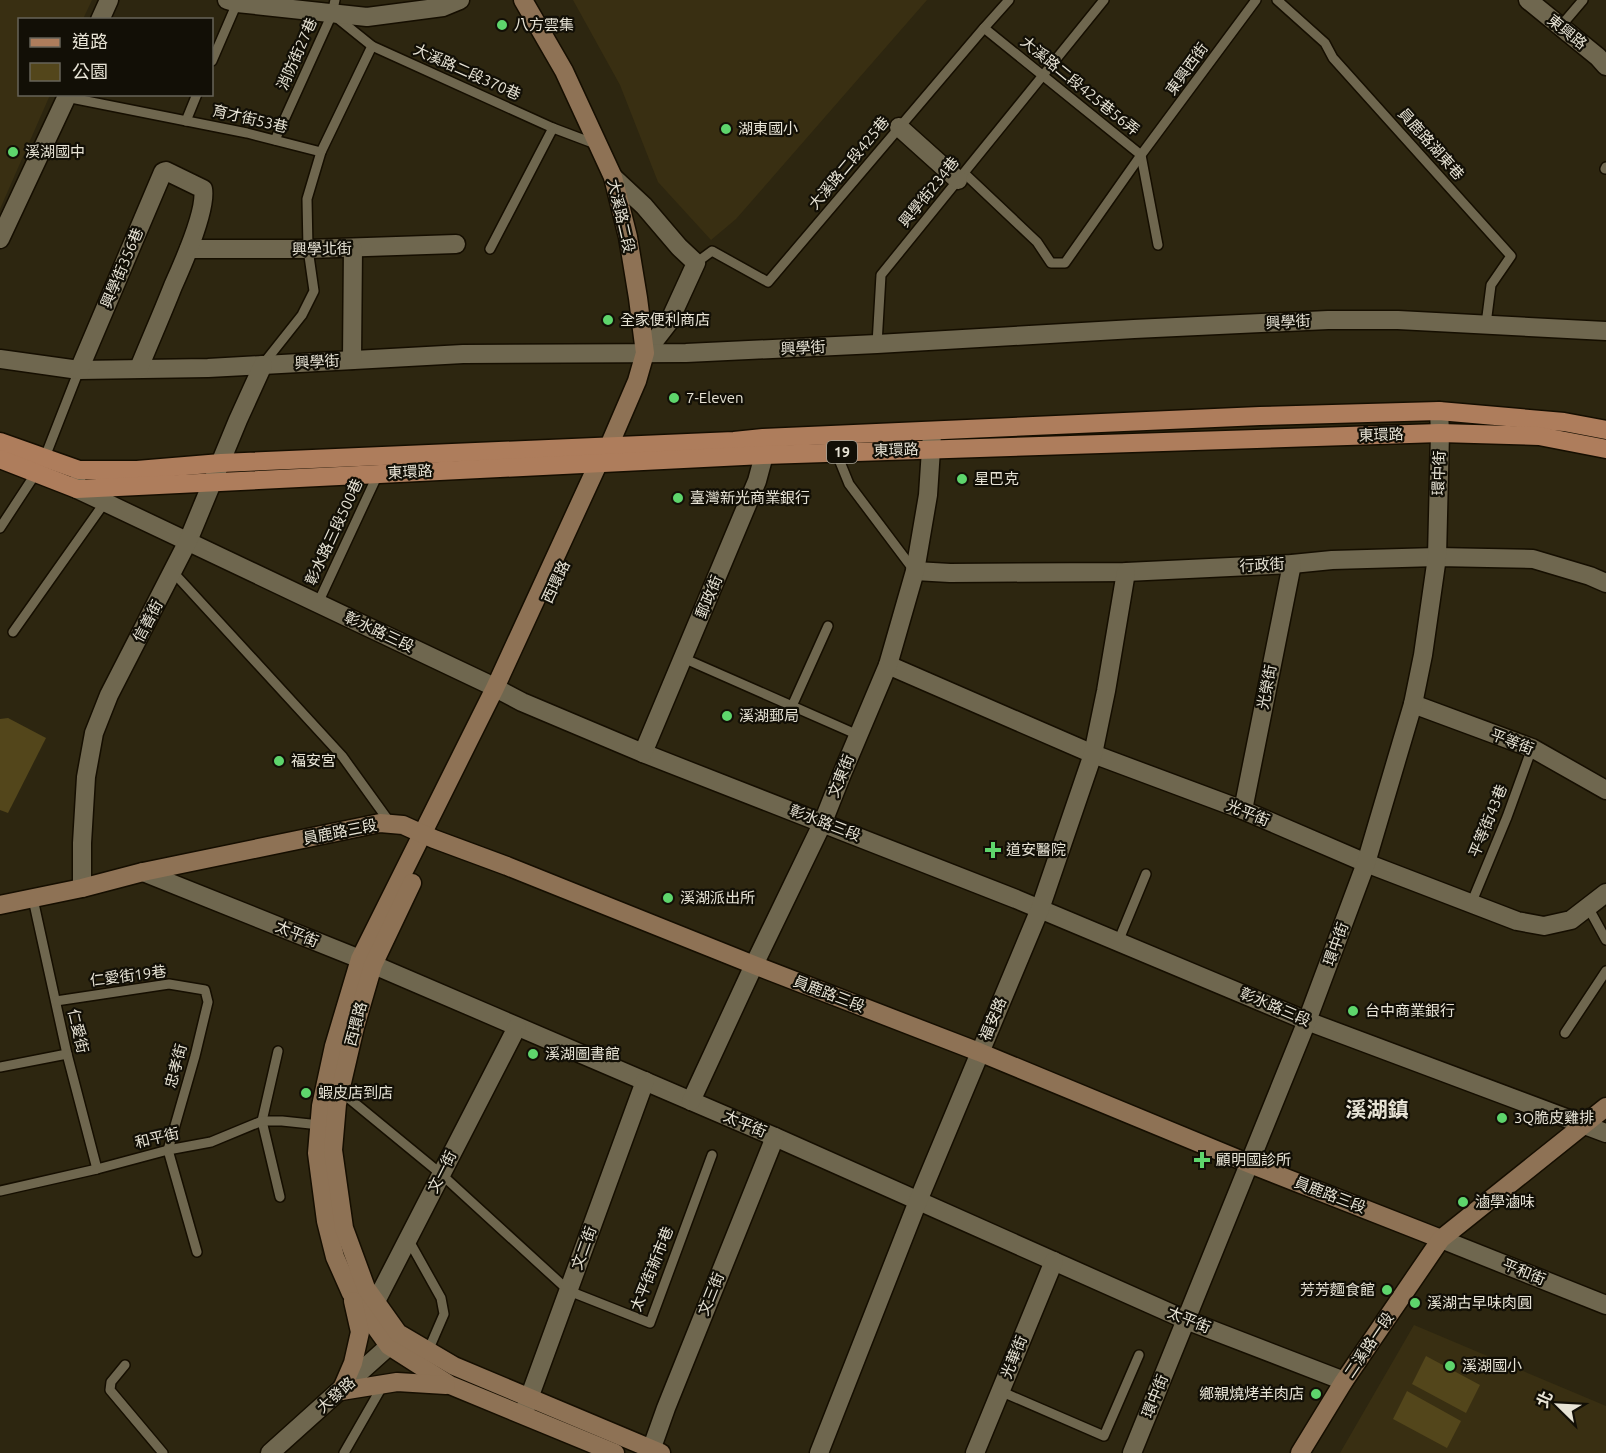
<svg xmlns="http://www.w3.org/2000/svg" width="1606" height="1453" viewBox="0 0 1606 1453" font-family="Ubuntu,'Noto Sans TC',sans-serif">
<rect width="100%" height="100%" fill="#2d2610"/>
<g fill="#392f12">
<path d="M0,0H92L83,19L20,20V94L50,95L0,209Z"/>
<path d="M573,0H927L736,219L711,240L658,182L620,85Z"/>
<path d="M1414,1325L1606,1406V1453H1340Z"/>
</g>
<g fill="#53461b">
<path d="M8,718L46,738L8,813L0,810V719Z"/>
<path d="M1426,1356L1480,1385L1466,1413L1412,1384Z"/>
<path d="M1407,1391L1461,1421L1447,1448L1393,1419Z"/>
</g>
<g fill="none" stroke-linecap="round" stroke-linejoin="round">
<defs>
<g id="lane">
<path d="M1277,0L1325,43L1333,58L1511,256L1491,285L1486,324"/>
<path d="M336,17L372,46L553,128L598,145"/>
<path d="M1560,27L1583,0"/>
<path d="M984,28L1141,155L1158,245"/>
<path d="M212,61L237,3"/>
<path d="M66,97L247,133L321,152"/>
<path d="M186,121L197,94"/>
<path d="M275,140L332,14L335,0"/>
<path d="M1605,169L1606,167"/>
<path d="M964,173L1037,242L1051,263H1065L1141,155L1256,0"/>
<path d="M490,249L553,128"/>
<path d="M696,263L712,251L768,282L984,28L1009,0"/>
<path d="M877,344L881,275L1104,0"/>
<path d="M264,363L302,315L314,291L308,249L307,199L321,152L372,46"/>
<path d="M836,452L849,484L913,569"/>
<path d="M45,457L79,370"/>
<path d="M0,528L36,473"/>
<path d="M173,572L342,756L391,824"/>
<path d="M318,603L378,474"/>
<path d="M13,632L105,502"/>
<path d="M683,658L858,735"/>
<path d="M792,706L828,626"/>
<path d="M33,899L67,1054L97,1169"/>
<path d="M1471,904L1507,817L1532,748"/>
<path d="M1588,907L1606,940"/>
<path d="M1118,942L1146,874"/>
<path d="M56,1001L169,984L205,990L208,1002L195,1056L168,1150L197,1252"/>
<path d="M1565,1033L1606,971"/>
<path d="M278,1051L262,1121L280,1197"/>
<path d="M0,1067L67,1054"/>
<path d="M340,1091L441,1174L569,1291L650,1323L712,1155"/>
<path d="M0,1191L97,1169L168,1150L211,1142L262,1121H282L320,1125"/>
<path d="M408,1239L441,1298L444,1314L428,1351"/>
<path d="M125,1365L111,1382L110,1390L163,1453"/>
<path d="M1000,1391L1104,1436L1139,1355"/>
<path d="M344,1453L383,1385"/>
</g>
<g id="street">
<path d="M227,0L237,3L367,17L443,7L460,0"/>
<path d="M1528,0L1598,57L1606,66"/>
<path d="M100,20L109,0"/>
<path d="M899,127L958,180"/>
<path d="M613,177L644,206L679,247L696,263L669,322L645,353"/>
<path d="M0,239L68,94"/>
<path d="M189,249H308L456,244"/>
<path d="M0,359L79,370L208,368L463,354L686,353L877,344L1134,329L1328,320H1398L1606,331"/>
<path d="M352,360L353,248"/>
<path d="M79,370L163,172L166,171L203,189C207,210 182,266 173,286C162,314 150,341 139,368"/>
<path d="M77,483V489L486,683L522,702L643,753L1016,899L1307,1021L1606,1133"/>
<path d="M915,571L950,573L1126,572L1292,564L1332,560L1437,557L1533,559L1590,576L1606,583"/>
<path d="M888,665L1093,754L1243,810L1366,863L1517,921L1544,926L1571,920L1606,893"/>
<path d="M1413,704L1532,748L1606,790"/>
<path d="M643,753L757,481L764,455L763,440"/>
<path d="M1243,810L1292,564"/>
<path d="M143,872L360,959L775,1137L1186,1320L1344,1381"/>
<path d="M82,888V843L86,777L94,733L109,695L188,541L238,420L263,365"/>
<path d="M691,1101L754,965L823,822L842,774L888,665L915,571L928,495L932,434"/>
<path d="M1441,1239L1606,1305"/>
<path d="M370,1313L517,1027"/>
<path d="M524,1412L645,1081"/>
<path d="M270,1453L389,1346L398,1334"/>
<path d="M650,1453L666,1408L775,1137"/>
<path d="M819,1453L918,1201L1040,909L1093,754L1106,691L1126,572"/>
<path d="M975,1453L1054,1261"/>
<path d="M1132,1453L1307,1021L1366,863L1413,704L1423,655L1437,557L1440,433L1439,411"/>
</g>
<g id="secondary">
<path d="M523,0L564,71L613,177L628,237L638,298L645,353L637,381L609,446L598,464L495,688L360,959L334,1046L321,1106L317,1153L326,1221L335,1257L351,1293L389,1346L450,1385L615,1453"/>
<path d="M412,883L373,965L355,1027L337,1104L333,1150L344,1228L366,1288L398,1333L454,1366L661,1453"/>
<path d="M0,905L82,888L143,872L380,823L403,825L434,839L507,866L754,965L979,1052L1250,1164L1441,1239"/>
<path d="M341,1391L397,1382L446,1385"/>
<path d="M341,1391L353,1363L360,1332L353,1301"/>
<path d="M1300,1453L1344,1381L1441,1239L1606,1107"/>
</g>
<g id="primary">
<path d="M0,442L79,470H137L221,463L734,441L763,438L1260,416L1439,411L1564,422L1606,430"/>
<path d="M0,459L77,489L764,455L1440,433L1539,436L1606,449"/>
</g>
</defs>
<use href="#lane" stroke="#150e00" stroke-width="12"/>
<use href="#street" stroke="#150e00" stroke-width="21"/>
<use href="#secondary" stroke="#150e00" stroke-width="21"/>
<use href="#primary" stroke="#150e00" stroke-width="21"/>
<use href="#lane" stroke="#6f674f" stroke-width="9"/>
<use href="#street" stroke="#6f674f" stroke-width="18"/>
<use href="#secondary" stroke="#8e7255" stroke-width="18"/>
<use href="#primary" stroke="#ae7d5c" stroke-width="18"/>
</g>
<g fill="#5ed56c" stroke="#120f06" stroke-width="2">
<circle cx="502" cy="25" r="6"/>
<circle cx="726" cy="129" r="6"/>
<circle cx="13" cy="152" r="6"/>
<circle cx="608" cy="320" r="6"/>
<circle cx="674" cy="398" r="6"/>
<circle cx="962" cy="479" r="6"/>
<circle cx="678" cy="498" r="6"/>
<circle cx="727" cy="716" r="6"/>
<circle cx="279" cy="761" r="6"/>
<path d="M990 841h6v6h6v6h-6v6h-6v-6h-6v-6h6z"/>
<circle cx="668" cy="898" r="6"/>
<circle cx="1353" cy="1011" r="6"/>
<circle cx="533" cy="1054" r="6"/>
<circle cx="306" cy="1093" r="6"/>
<circle cx="1502" cy="1118" r="6"/>
<path d="M1199 1151h6v6h6v6h-6v6h-6v-6h-6v-6h6z"/>
<circle cx="1463" cy="1202" r="6"/>
<circle cx="1387" cy="1290" r="6"/>
<circle cx="1415" cy="1303" r="6"/>
<circle cx="1450" cy="1366" r="6"/>
<circle cx="1316" cy="1394" r="6"/>
</g>
<g text-anchor="middle" stroke-width="4.5" stroke-linejoin="round" paint-order="stroke">
<rect fill="#120f06" stroke="#a7a397" stroke-width="1.5" x="827" y="441" width="30" height="22" rx="4.5"/>
<g font-size="14" font-weight="bold" fill="#e7e3d5">
<text x="842" y="457">19</text>
</g>
<g font-size="15" fill="#e7e3d5" stroke="#120f06" text-anchor="start">
<text x="514" y="30">八方雲集</text>
<text x="738" y="134">湖東國小</text>
<text x="25" y="157">溪湖國中</text>
<text x="620" y="325">全家便利商店</text>
<text x="686" y="403">7-Eleven</text>
<text x="974" y="484">星巴克</text>
<text x="690" y="503">臺灣新光商業銀行</text>
<text x="739" y="721">溪湖郵局</text>
<text x="291" y="766">福安宮</text>
<text x="1006" y="855">道安醫院</text>
<text x="680" y="903">溪湖派出所</text>
<text x="1365" y="1016">台中商業銀行</text>
<text x="545" y="1059">溪湖圖書館</text>
<text x="318" y="1098">蝦皮店到店</text>
<text x="1514" y="1123">3Q脆皮雞排</text>
<text x="1216" y="1165">顧明國診所</text>
<text x="1475" y="1207">滷學滷味</text>
<text x="1375" y="1295" text-anchor="end">芳芳麵食館</text>
<text x="1427" y="1308">溪湖古早味肉圓</text>
<text x="1462" y="1371">溪湖國小</text>
<text x="1304" y="1399" text-anchor="end">鄉親燒烤羊肉店</text>
</g>
<g font-size="15" fill="#e7e3d5" stroke="#120f06">
<text transform="translate(1567 32) rotate(39)" y="5">東興路</text>
<text transform="translate(297 54) rotate(-66)" y="5">消防街27巷</text>
<text transform="translate(1187 69) rotate(-54)" y="5">東興西街</text>
<text transform="translate(467 72) rotate(24)" y="5">大溪路二段370巷</text>
<text transform="translate(1080 86) rotate(39)" y="5">大溪路二段425巷56弄</text>
<text transform="translate(250 119) rotate(13)" y="5">育才街53巷</text>
<text transform="translate(1431 144) rotate(48)" y="5">員鹿路湖東巷</text>
<text transform="translate(849 163) rotate(-50)" y="5">大溪路二段425巷</text>
<text transform="translate(929 192) rotate(-51)" y="5">興學街234巷</text>
<text transform="translate(621 216) rotate(77)" y="5">大溪路二段</text>
<text transform="translate(322 249) rotate(-1)" y="5">興學北街</text>
<text transform="translate(122 268) rotate(-67)" y="5">興學街356巷</text>
<text transform="translate(1288 322) rotate(-3)" y="5">興學街</text>
<text transform="translate(803 348) rotate(-3)" y="5">興學街</text>
<text transform="translate(317 362) rotate(-3)" y="5">興學街</text>
<text transform="translate(1381 435) rotate(-2)" y="5">東環路</text>
<text transform="translate(896 450) rotate(-2)" y="5">東環路</text>
<text transform="translate(410 472) rotate(-3)" y="5">東環路</text>
<text transform="translate(1439 473) rotate(-88)" y="5">環中街</text>
<text transform="translate(334 532) rotate(-65)" y="5">彰水路三段500巷</text>
<text transform="translate(1262 565) rotate(-3)" y="5">行政街</text>
<text transform="translate(556 582) rotate(-65)" y="5">西環路</text>
<text transform="translate(709 597) rotate(-67)" y="5">郵政街</text>
<text transform="translate(148 621) rotate(-62)" y="5">信善街</text>
<text transform="translate(379 632) rotate(25)" y="5">彰水路三段</text>
<text transform="translate(1267 687) rotate(-79)" y="5">光榮街</text>
<text transform="translate(1512 742) rotate(21)" y="5">平等街</text>
<text transform="translate(841 776) rotate(-68)" y="5">文東街</text>
<text transform="translate(1248 813) rotate(22)" y="5">光平街</text>
<text transform="translate(1488 821) rotate(-68)" y="5">平等街43巷</text>
<text transform="translate(825 823) rotate(21)" y="5">彰水路三段</text>
<text transform="translate(340 832) rotate(-11)" y="5">員鹿路三段</text>
<text transform="translate(297 934) rotate(22)" y="5">太平街</text>
<text transform="translate(1336 944) rotate(-70)" y="5">環中街</text>
<text transform="translate(128 976) rotate(-7)" y="5">仁愛街19巷</text>
<text transform="translate(829 994) rotate(21)" y="5">員鹿路三段</text>
<text transform="translate(1275 1007) rotate(23)" y="5">彰水路三段</text>
<text transform="translate(993 1019) rotate(-67)" y="5">福安路</text>
<text transform="translate(356 1024) rotate(-75)" y="5">西環路</text>
<text transform="translate(78 1031) rotate(77)" y="5">仁愛街</text>
<text transform="translate(176 1066) rotate(-75)" y="5">忠孝街</text>
<text transform="translate(745 1124) rotate(23)" y="5">太平街</text>
<text transform="translate(157 1138) rotate(-13)" y="5">和平街</text>
<text transform="translate(442 1172) rotate(-63)" y="5">文一街</text>
<text transform="translate(1330 1195) rotate(21)" y="5">員鹿路三段</text>
<text transform="translate(584 1248) rotate(-70)" y="5">文二街</text>
<text transform="translate(652 1269) rotate(-68)" y="5">太平街新市巷</text>
<text transform="translate(1524 1272) rotate(22)" y="5">平和街</text>
<text transform="translate(711 1294) rotate(-68)" y="5">文三街</text>
<text transform="translate(1189 1320) rotate(22)" y="5">太平街</text>
<text transform="translate(1369 1345) rotate(-56)" y="5">二溪路一段</text>
<text transform="translate(1014 1357) rotate(-68)" y="5">光華街</text>
<text transform="translate(336 1395) rotate(-42)" y="5">大發路</text>
<text transform="translate(1155 1396) rotate(-68)" y="5">環中街</text>
</g>
<g font-size="21" font-weight="bold" fill="#e7e3d5" stroke="#120f06">
<text x="1377" y="1117">溪湖鎮</text>
</g>
</g>
<rect x="18" y="18" width="195" height="78" fill="#120f06" stroke="#676459" stroke-width="1.5"/>
<rect x="30" y="38" width="30" height="9" fill="#ae7d5c" stroke="#676459" stroke-width="1.5"/>
<text x="72" y="48" font-size="18" fill="#e7e3d5">道路</text>
<rect x="30" y="63" width="30" height="18" fill="#53461b" stroke="#676459" stroke-width="1.5"/>
<text x="72" y="78" font-size="18" fill="#e7e3d5">公園</text>
<g transform="translate(1558 1405) rotate(294)" stroke="#120f06" stroke-width="4.5" paint-order="stroke">
<path d="M0-4.5L10 22L0 15L-10 22Z" fill="#e7e3d5"/>
<text y="-9" font-size="16" font-weight="bold" text-anchor="middle" fill="#e7e3d5">北</text>
</g>
</svg>
